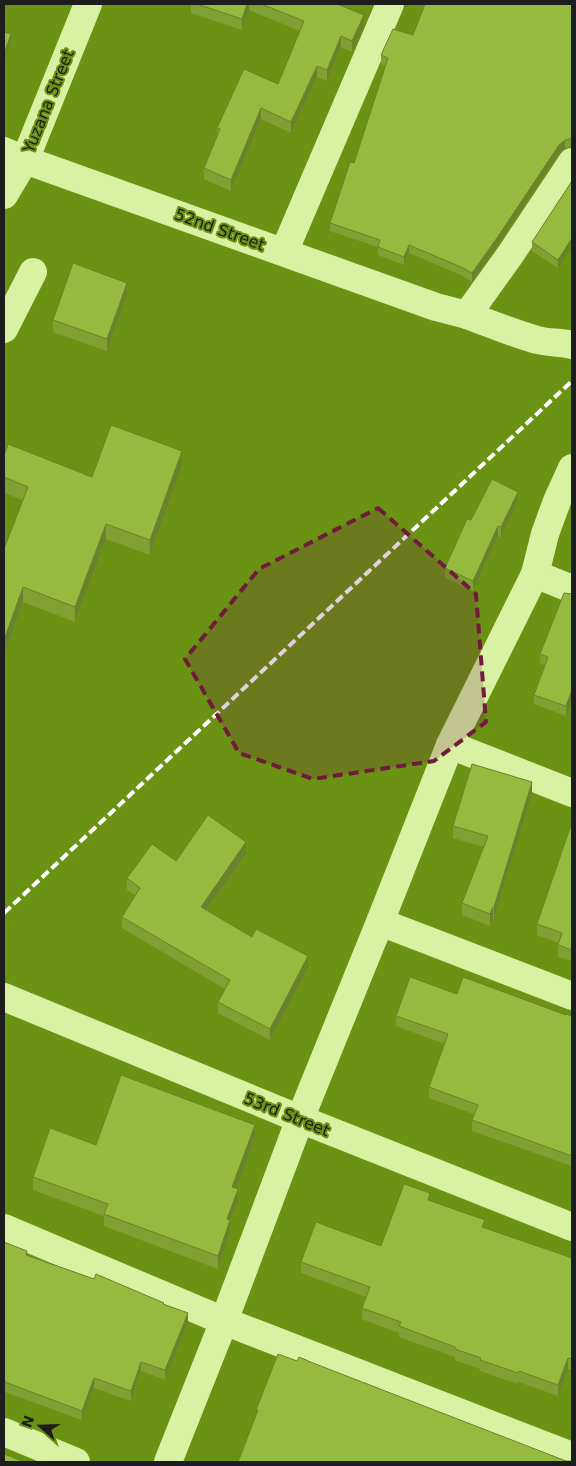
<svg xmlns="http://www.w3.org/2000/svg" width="576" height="1466" viewBox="0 0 576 1466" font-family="'DejaVu Sans',sans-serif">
<rect width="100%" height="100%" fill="#6a9314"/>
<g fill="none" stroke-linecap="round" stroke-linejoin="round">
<g stroke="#d9f1a3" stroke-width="28">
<path d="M4,151L25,160L436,307L467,315L510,255L572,162"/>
<path d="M4,195L25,160L88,4"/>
<path d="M284,252L390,4"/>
<path d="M467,315C490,324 513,333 537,340C549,343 561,342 572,345"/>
<path d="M4,329L33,272"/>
<path d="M535,574L572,589"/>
<path d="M450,745L572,793"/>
<path d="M380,922L572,996"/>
<path d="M4,997L300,1119L572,1227"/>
<path d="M4,1228L224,1321L572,1456"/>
<path d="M4,1432L76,1462"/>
<path d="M168,1462L224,1321L300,1119L380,922L450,745L535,574L545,534L557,501L572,468"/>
</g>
<path stroke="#fff" stroke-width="4" stroke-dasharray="9 4" stroke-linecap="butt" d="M4,913L572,381"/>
</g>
<g fill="#7fa134">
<path d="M191,4H337L364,26L352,52L341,47L327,81L317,77L291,133L261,119L231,191L204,179V168L217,136V128L278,84L300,31L249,10L242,30L191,13Z"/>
<path d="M572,4V147L565,148L559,153L497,246L472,282L461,275L409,253L404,265L378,255V247L330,231V223L354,163L386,66L381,64V55L413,35Z"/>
<path d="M572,181L558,268L532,251V242Z"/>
<path d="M127,295L107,351L53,332V320Z"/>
<path d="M4,456L92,477L182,466L150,555L106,539L75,622L23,602L4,656V549L23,500L4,493Z"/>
<path d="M518,502L501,537L498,536L473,591L445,578V568L471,520Z"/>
<path d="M572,594L566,716L534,704V695L545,665L540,663V654Z"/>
<path d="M532,794L494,919H493L490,926L462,915V903L484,847L453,838V826Z"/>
<path d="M572,822V961L558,957V945L559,943L537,935V924Z"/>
<path d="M246,854L207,910L252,937L308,968L270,1040L218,1013V1002L225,989L122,928V917L135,895L127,890V878L176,861Z"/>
<path d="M457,994L572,1016V1166L472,1131V1120L474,1114L429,1098V1087L445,1044L396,1026V1016Z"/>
<path d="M255,1138L236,1189L238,1202L230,1221V1233L218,1269L104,1226V1216L33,1190V1177L96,1145Z"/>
<path d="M430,1200L485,1228L572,1258V1370L568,1369L558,1396L519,1382L518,1384L480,1371V1369L455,1360V1357L399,1337V1333L362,1319V1308L366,1297L301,1273V1262L381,1246Z"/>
<path d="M4,1242L27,1255L164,1304L188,1323L165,1380L141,1371L131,1401L94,1388L82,1420L5,1392V1390L4,1389Z"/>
</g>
<g fill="#68832b">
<path d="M247,4H249V10L242,30V19Z"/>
<path d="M364,15V26L352,52V41Z"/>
<path d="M11,34V41L4,60V54Z"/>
<path d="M341,36V47L327,81V70Z"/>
<path d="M317,66V77L291,133V122Z"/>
<path d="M261,108V119L231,191V180Z"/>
<path d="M565,140V148L559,153L497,246L472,282V273L559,145Z"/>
<path d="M572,238V246L558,268V260Z"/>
<path d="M409,245V253L404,265V257Z"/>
<path d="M127,283V295L107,351V339Z"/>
<path d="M182,451V466L150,555V540Z"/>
<path d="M518,492V502L501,537V527Z"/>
<path d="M106,524V539L75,622V607Z"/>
<path d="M498,526V536L473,591V581Z"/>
<path d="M23,587V602L4,656V640Z"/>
<path d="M572,690V700L566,716V706Z"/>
<path d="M532,782V794L494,919V907Z"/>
<path d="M246,842V854L201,918V907Z"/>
<path d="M493,907V919L490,926V914Z"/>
<path d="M308,956V968L270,1040V1029Z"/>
<path d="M255,1125V1138L232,1200V1187Z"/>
<path d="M238,1189V1202L230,1221V1233L218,1269V1256L227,1219Z"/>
<path d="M188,1313V1323L165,1380V1370Z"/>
<path d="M568,1358V1369L558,1396V1385Z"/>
<path d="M141,1362V1371L131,1401V1391Z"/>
<path d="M94,1378V1388L82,1420V1411Z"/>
</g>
<g fill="#94bb3d" stroke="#68832b">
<path d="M197,4H247L242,19Z"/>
<path d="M261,4H337L364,15L352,41L341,36L327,70L317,66L291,122L261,108L231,180L204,168L220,129L217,128L244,69L278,84L304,21Z"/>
<path d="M425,4H572V138L565,140L559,145L497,238L472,273L461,267L409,245L404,257L378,247L380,240L330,223L350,162L354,163L388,58L381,55L393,29L413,35Z"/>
<path d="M4,32L11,34L4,54Z"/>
<path d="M572,181V238L558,260L532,242Z"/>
<path d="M73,263L127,283L107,339L53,320Z"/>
<path d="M111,425L182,451L150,540L106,524L75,607L23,587L4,640V549L28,487L4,477V456L8,444L92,477Z"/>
<path d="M492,479L518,492L501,527L498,526L473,581L445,568L467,519L471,520Z"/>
<path d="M564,593L572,594V690L566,706L534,695L548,657L540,654Z"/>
<path d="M472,764L532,782L494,907H493L490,914L462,903L488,836L453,826Z"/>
<path d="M208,815L246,842L201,907L252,937L256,929L308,956L270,1029L218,1002L230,980L122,917L140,888L127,878L152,844L176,861Z"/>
<path d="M572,822V950L558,945L562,933L537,924Z"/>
<path d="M410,977L457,994L463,977L566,1015V1014L572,1016V1156L472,1120L478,1105L429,1087L448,1034L396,1016Z"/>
<path d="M121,1075L255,1125L232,1187L238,1189L227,1219L230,1220L218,1256L104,1214L108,1204L33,1177L50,1128L96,1145Z"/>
<path d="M404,1184L430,1193L428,1200L485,1220L482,1227L572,1258V1359L568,1358L558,1385L519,1371L518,1373L480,1360L481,1358L455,1349V1347L399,1326L401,1322L362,1308L370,1287L301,1262L316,1222L381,1246Z"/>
<path d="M4,1242L27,1251L26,1255L94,1279L96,1274L164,1303L163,1304L188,1313L165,1370L141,1362L131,1391L94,1378L82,1411L5,1382V1380H4Z"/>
<path d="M278,1354L297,1361L299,1357L313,1363L566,1461H572V1462H238L258,1410H256Z"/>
<path d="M4,1454L25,1462H4Z"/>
</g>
<path fill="#701a3c" fill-opacity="0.2" stroke="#701a3c" stroke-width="4" stroke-dasharray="10 6" stroke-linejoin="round" d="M378,508L476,594L486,722L434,761L313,779L239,753L185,659L259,569Z"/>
<g text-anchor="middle" stroke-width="4" stroke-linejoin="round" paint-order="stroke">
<g font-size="16" fill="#1d1d1d" stroke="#6a9314">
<text transform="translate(48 101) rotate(-68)" y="6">Yuzana Street</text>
<text transform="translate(220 229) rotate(20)" y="6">52nd Street</text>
<text transform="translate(287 1114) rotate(22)" y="6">53rd Street</text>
</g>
</g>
<rect width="576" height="1466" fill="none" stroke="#1d1d1d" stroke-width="10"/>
<g transform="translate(40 1426) rotate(290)" stroke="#6a9314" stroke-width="4" paint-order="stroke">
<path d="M0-4L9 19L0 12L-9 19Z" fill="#1d1d1d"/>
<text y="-8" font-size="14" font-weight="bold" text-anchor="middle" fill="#1d1d1d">N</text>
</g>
</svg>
